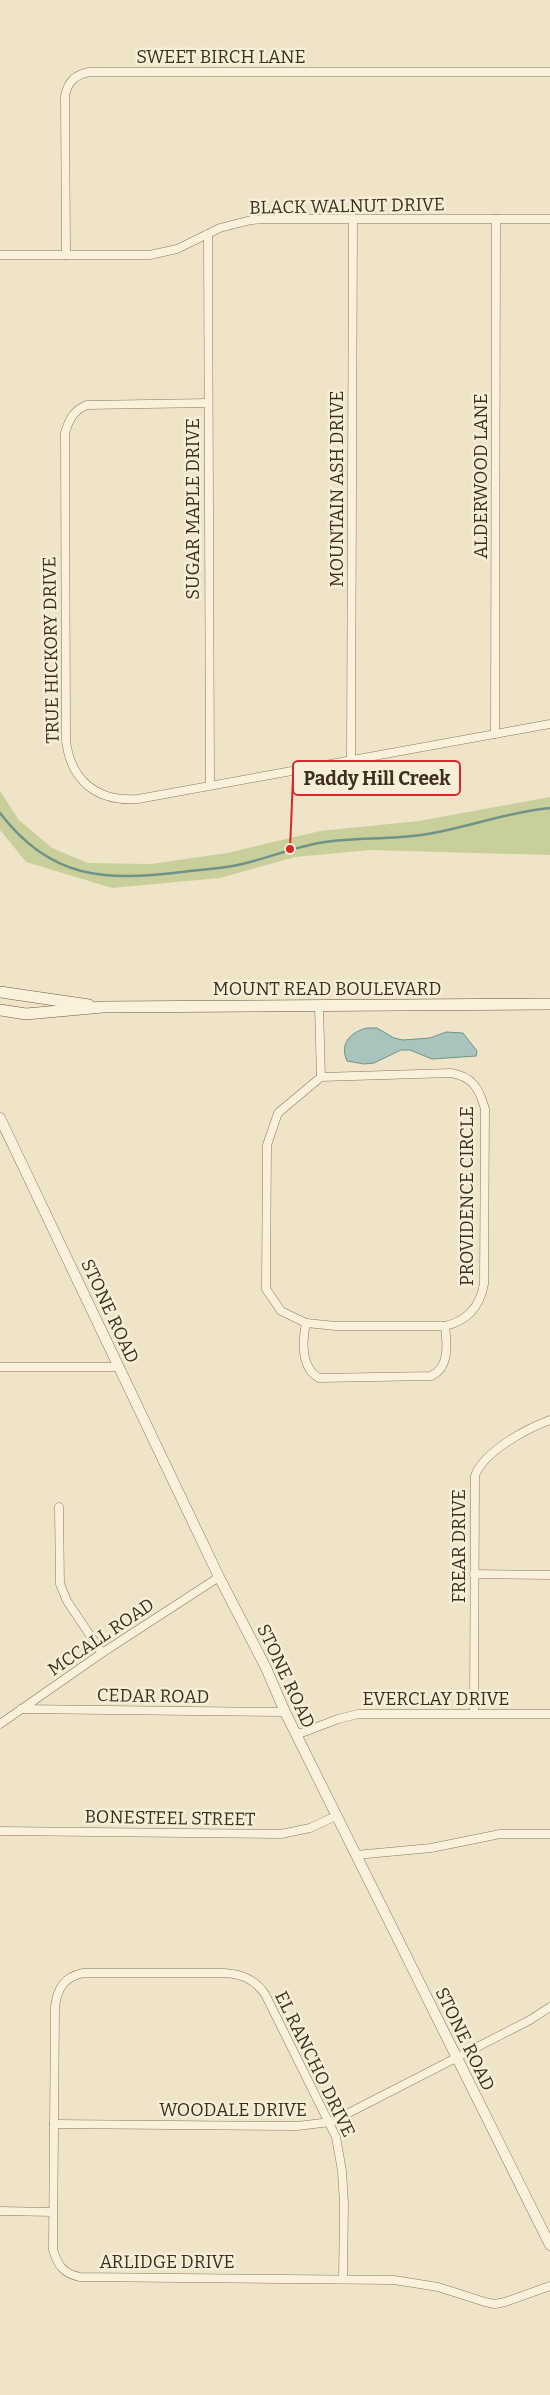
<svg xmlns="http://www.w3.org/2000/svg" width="550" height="2395" viewBox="0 0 550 2395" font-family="Bitter,serif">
<rect width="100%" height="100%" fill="#f0e4c8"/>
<path fill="#c9cf9b" d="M0,791L19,820L52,848L88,863L151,864L227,853L320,831L419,821L550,797V855L371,850L295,857L220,878L112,888L26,862L0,830Z"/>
<path fill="#a9c4bc" stroke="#6f938a" d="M367,1028H377L394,1038L403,1040L430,1038L446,1032L463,1033L477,1051L476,1056L432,1059L410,1050H401L374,1063L364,1064L347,1061C339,1043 351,1032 367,1028Z"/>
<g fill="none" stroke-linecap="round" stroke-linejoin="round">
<path stroke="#6f938a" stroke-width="2.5" d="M0,813C51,880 105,881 182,872C202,869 223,869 242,864C268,858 292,848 319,843C352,837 387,840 421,835C464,829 506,812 550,808"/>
<defs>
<g id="minor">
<path d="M208,234L210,785"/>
<path d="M0,255H150L177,249L220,228L251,220L269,219H550"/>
<path d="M66,255L65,96C68,81 75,75 89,72H550"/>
<path d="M208,403L87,405C74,410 69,419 65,433L66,741C71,781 97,802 138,799L550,724"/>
<path d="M495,734L496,219"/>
<path d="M351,759L353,218"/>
<path d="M319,1007L321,1077"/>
<path d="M451,1073C473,1077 479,1088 485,1109L484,1284C480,1306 467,1321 445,1326H336L306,1323L281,1311L266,1289L267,1145L278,1113L321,1077Z"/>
<path d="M306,1323C302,1342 301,1368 319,1378L431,1376C450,1368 447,1343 445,1326"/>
<path d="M0,1367H118"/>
<path d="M59,1507L60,1584L67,1601L102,1653"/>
<path d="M474,1574L550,1575"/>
<path d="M21,1709L285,1712"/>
<path d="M474,1713L475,1476C483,1452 526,1429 550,1420"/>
<path d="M0,1724L102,1653L219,1577"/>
<path d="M296,1735L338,1719L358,1714H550"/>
<path d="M0,1831L281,1834L310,1828L336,1816"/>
<path d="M356,1855L431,1848L500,1834H550"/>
<path d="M54,2124L297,2126L331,2122L530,2020L550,2007"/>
<path d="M0,2211L53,2212"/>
<path d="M343,2278L344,2204L342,2171L336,2137L265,1994C254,1979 242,1974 224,1973H83C64,1977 57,1989 55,2007L53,2250C58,2266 64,2274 80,2277L394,2280L438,2287L485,2302L495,2304L505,2302L550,2286"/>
</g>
<path id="tertiary" d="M0,1118L219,1577L266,1668L285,1712L550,2245"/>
<g id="secondary">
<path d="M0,992L89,1005"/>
<path d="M0,1010L26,1014L103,1007L550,1004"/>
</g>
</defs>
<use href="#minor" stroke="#8d765c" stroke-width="9"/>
<use href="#tertiary" stroke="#8d765c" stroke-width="11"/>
<use href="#secondary" stroke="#6f573f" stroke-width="12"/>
<use href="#minor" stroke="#faf1dc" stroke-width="8"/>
<use href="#tertiary" stroke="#faf1dc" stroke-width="10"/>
<use href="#secondary" stroke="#faf1dc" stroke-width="11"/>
</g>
<g text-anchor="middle" stroke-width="5" stroke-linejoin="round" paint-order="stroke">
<g font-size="18" fill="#3d2e20" stroke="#f7eed8">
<text x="221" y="63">SWEET BIRCH LANE</text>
<text transform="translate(347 206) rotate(-1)" y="6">BLACK WALNUT DRIVE</text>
<text transform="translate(481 476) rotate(-90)" y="6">ALDERWOOD LANE</text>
<text transform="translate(337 489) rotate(-90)" y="6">MOUNTAIN ASH DRIVE</text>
<text transform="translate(193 509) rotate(-90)" y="6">SUGAR MAPLE DRIVE</text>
<text transform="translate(51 650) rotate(-91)" y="6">TRUE HICKORY DRIVE</text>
<text x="327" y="995">MOUNT READ BOULEVARD</text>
<text transform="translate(467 1196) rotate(-90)" y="6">PROVIDENCE CIRCLE</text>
<text transform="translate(110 1311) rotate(65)" y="6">STONE ROAD</text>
<text transform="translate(459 1546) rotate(-90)" y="6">FREAR DRIVE</text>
<text transform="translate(101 1637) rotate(-34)" y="6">MCCALL ROAD</text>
<text transform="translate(286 1676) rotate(65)" y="6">STONE ROAD</text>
<text transform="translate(153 1696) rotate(1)" y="6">CEDAR ROAD</text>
<text x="436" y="1705">EVERCLAY DRIVE</text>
<text transform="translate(170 1818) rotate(1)" y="6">BONESTEEL STREET</text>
<text transform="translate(465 2039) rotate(64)" y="6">STONE ROAD</text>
<text transform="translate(315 2064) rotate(64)" y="6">EL RANCHO DRIVE</text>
<text x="233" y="2116">WOODALE DRIVE</text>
<text x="167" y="2268">ARLIDGE DRIVE</text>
</g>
</g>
<path fill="none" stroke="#d62828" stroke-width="2" d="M290 849L293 778"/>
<circle fill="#d62828" stroke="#f7eed8" stroke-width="2" cx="290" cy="849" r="5"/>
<rect fill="#f7eed8" stroke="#d62828" stroke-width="2" x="293" y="761" width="167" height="34" rx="5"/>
<g font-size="19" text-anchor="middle" font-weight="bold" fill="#3d2e20">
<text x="377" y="785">Paddy Hill Creek</text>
</g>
</svg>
